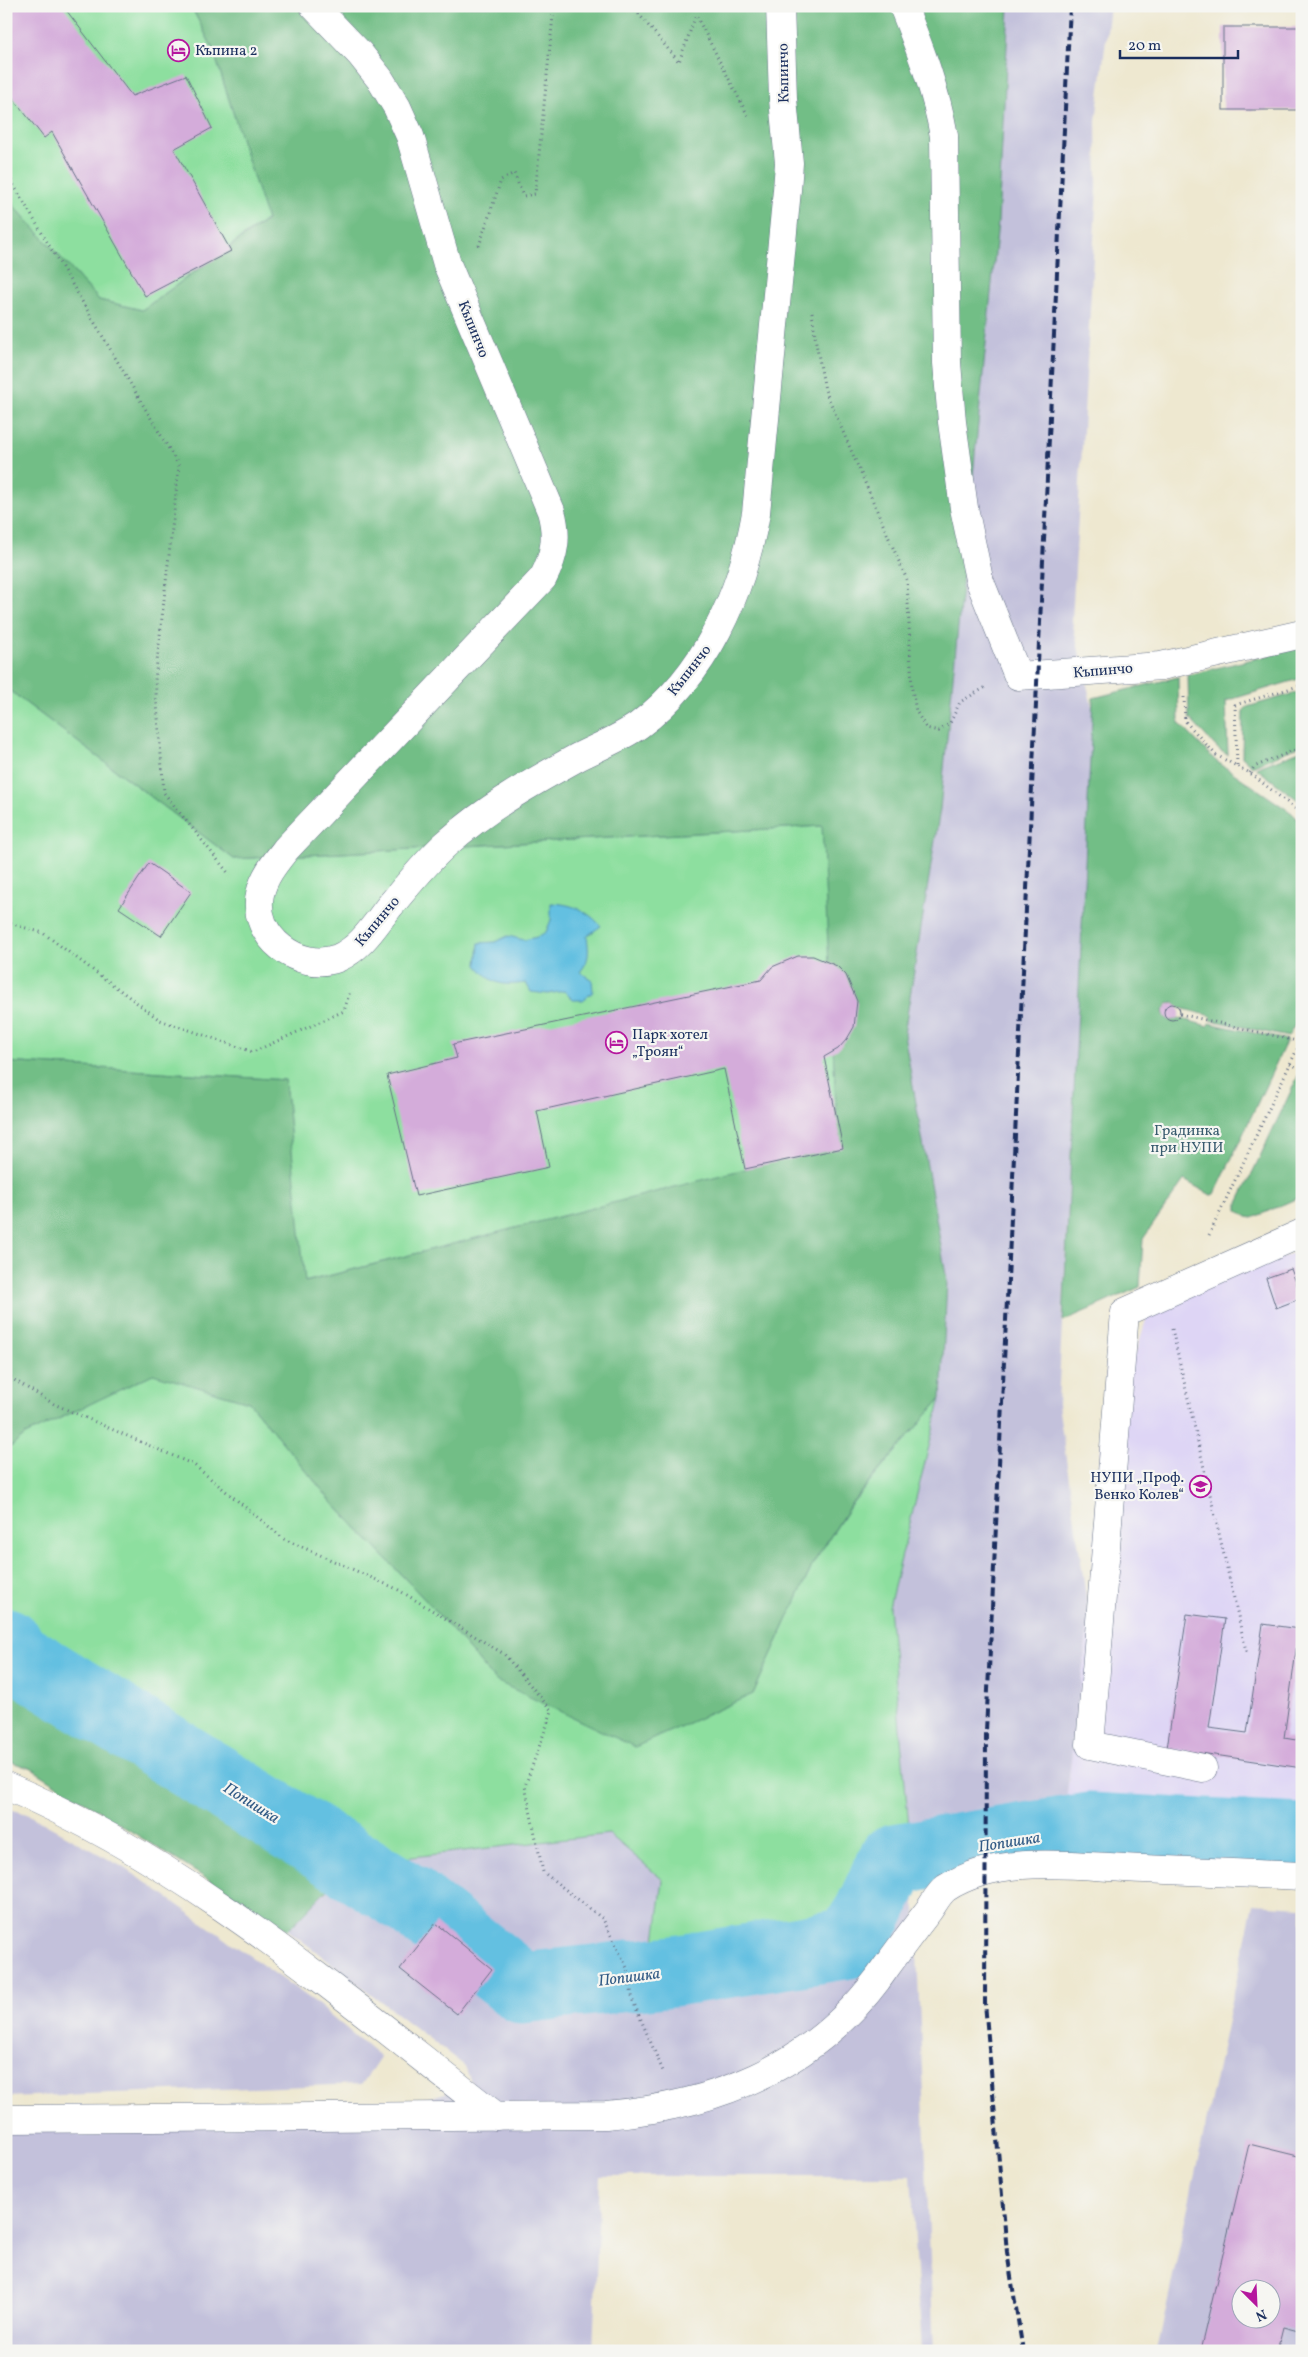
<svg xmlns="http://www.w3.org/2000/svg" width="1308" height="2357" viewBox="0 0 1308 2357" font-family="Vollkorn,serif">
<rect width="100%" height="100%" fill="#f6f6f2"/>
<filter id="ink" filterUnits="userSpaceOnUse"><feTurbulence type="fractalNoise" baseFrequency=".02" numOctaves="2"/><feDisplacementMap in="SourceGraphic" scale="10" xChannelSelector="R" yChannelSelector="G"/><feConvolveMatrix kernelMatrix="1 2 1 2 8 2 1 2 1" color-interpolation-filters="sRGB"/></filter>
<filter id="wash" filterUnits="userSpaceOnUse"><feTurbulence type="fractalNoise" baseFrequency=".0096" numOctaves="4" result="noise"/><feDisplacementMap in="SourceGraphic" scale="20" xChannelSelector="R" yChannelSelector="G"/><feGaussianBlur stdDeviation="1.12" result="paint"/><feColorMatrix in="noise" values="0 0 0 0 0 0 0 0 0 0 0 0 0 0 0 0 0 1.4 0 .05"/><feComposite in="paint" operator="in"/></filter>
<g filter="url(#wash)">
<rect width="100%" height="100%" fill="#eee8d0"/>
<path fill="#ded5f5" d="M1302,1250V1826L1064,1816L1089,1617L1108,1350L1135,1355L1151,1304Z"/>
<g fill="#c3c1db" fill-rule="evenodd">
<path d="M1009,6H1110L1096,121L1097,187L1072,621L1093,711L1058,1404L1089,1617L1058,1864L996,1881L914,1883L934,2351H922L911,2176H600L593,2351H6V2124L418,2101L472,2085L465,2066L288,1930L352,1864L609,1834L663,1880L654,1956L813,1940L873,1901L914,1883L889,1607L941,1398L947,1281L904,1034L940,809L998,222Z"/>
<path d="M6,1808L27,1814L128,1870L315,2002L380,2057L362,2084L6,2097Z"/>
<path d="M1253,1904L1302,1907V2351H1157ZM1240,2290H1270V2320H1240Z"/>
</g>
<g fill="#8ddf9f" stroke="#54877e">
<path d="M6,6H191L213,49L267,219L142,310L99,300L6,197Z"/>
<path d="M6,688L234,859L823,826L838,1146L304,1282L285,1080L6,1062Z"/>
<path d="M153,1373L249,1402L332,1502L433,1608L496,1681L753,1694L814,1562L853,1502L941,1398L889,1607L914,1883L873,1901L813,1940L653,1956L663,1880L609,1834L352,1864L6,1620V1451L25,1435Z"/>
</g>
<g fill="#72be86" stroke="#467672">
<path d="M191,6H1009L998,222L940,809L904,1034L947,1281L941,1398L853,1501L814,1562L753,1694L635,1747L496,1681L433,1608L332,1502L249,1402L153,1374L25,1435L6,1451V1062L285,1080L305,1282L838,1145L822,826L234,859L6,688V197L99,300L142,310L267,220L213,49Z"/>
<path d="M1302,647V678L1226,701L1228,755L1219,750L1189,718L1188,675Z"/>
<path d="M1178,677L1179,723L1216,761L1292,813L1302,824V924C1295,951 1308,981 1302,1009C1300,1018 1293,1028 1288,1037L1210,1020L1211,1016L1180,1008L1174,1003L1167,1004L1163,1011L1165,1017L1171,1021L1178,1018L1208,1026L1209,1023L1287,1040L1215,1194L1211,1195L1184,1180L1143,1239L1140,1287L1063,1321L1093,698Z"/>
<path d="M1302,691V745L1252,766L1242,757L1243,711L1247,707Z"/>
<path d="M1302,750V803L1256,768Z"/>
<path d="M1299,1074L1302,1075V1196L1253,1218L1247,1217L1238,1210V1203Z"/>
<path d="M6,1620L352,1864L288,1930L32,1769L6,1760Z"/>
<path d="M1064,1816L1302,1826V1873L1058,1864Z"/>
</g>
<path fill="#63c0e1" stroke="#3f78a0" d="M551,903C572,904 587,910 601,926L587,936C589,952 590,960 580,972L592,980L593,992L583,1000H573L564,991L548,994L531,992L526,983C501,986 493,985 477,965L479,943L495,942L508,936L524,940L537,937L546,932L551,920Z"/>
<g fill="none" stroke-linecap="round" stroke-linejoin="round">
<path stroke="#63c0e1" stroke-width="71" d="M6,1643L17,1656L410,1900L522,1988L674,1971L850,1943L869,1913L894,1859L1089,1828L1302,1839"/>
</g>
<g id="blocks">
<g fill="#d4acda" fill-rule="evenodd">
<path d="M6,6H63L132,96L186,75L212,128L174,149L231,251L145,296L52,132L44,138L6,89Z"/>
<rect x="1223" y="27" width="79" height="83"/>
<path d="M149,863L191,892L161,936L119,908Z"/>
<path d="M798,956H813L837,966L846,975L857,1001L854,1027L847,1039L838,1049L824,1057L843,1148L745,1169L724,1069L537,1111L549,1167L416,1196L387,1075L457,1058L453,1044L761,980L772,967Z"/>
<circle cx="1172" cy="1012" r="8"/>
<path d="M1291,1269L1302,1298L1276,1308L1266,1278Z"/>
<path d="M1187,1614L1225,1619L1209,1728L1247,1733L1263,1624L1299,1629L1284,1738L1302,1741V1768L1167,1748Z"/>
<path d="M436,1923L492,1969L457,2014L400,1969Z"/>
<path d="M1249,2144L1302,2157V2248L1298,2263L1302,2264V2332L1283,2327L1277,2351H1200ZM1240,2290H1270V2320H1240Z"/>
</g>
</g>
</g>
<g filter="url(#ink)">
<use href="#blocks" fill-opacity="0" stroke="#657086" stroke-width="1"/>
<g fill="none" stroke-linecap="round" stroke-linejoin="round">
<defs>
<g id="minor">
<path d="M314,6L360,54L380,79L397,107L410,136L447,264L551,511C558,536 555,555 543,578L286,849C275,863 264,876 260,894C251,936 299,973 338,958C361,948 374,926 389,907C407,886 425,863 446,844C486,808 531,783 578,757C598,747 621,738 639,725C706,675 742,593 756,513L787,190L789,163L783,99L780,6"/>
<path d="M903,6C920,49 936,90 944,136L947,363L952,422L964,508L979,579L1018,676L1161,666L1302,634"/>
<path d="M1203,1768L1090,1745L1125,1312L1302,1233"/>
<path d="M6,1786C189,1863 341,1996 496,2116"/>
<path d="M6,2119L606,2115C714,2106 810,2069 877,1980C894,1956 911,1933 929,1910C934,1903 939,1893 946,1888C1002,1852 1080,1867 1144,1869C1196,1871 1249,1874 1302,1876"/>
</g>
</defs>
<use href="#minor" stroke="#657086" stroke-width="29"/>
<g stroke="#657086" stroke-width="3" stroke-dasharray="1 4" stroke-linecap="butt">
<path d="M632,6L679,62L696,15L748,116"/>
<path d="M6,172L179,466L155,680L164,793L229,874"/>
<path d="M479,246L501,180L514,173L523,196L535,194L554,6"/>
<path d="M812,312L816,343L825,390L907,580L912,689L916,711L926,728L939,731L950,723L960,702L986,687"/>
<path d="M1184,697L1185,721L1216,755L1250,773L1302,814"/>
<path d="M1237,765L1235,705L1302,685"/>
<path d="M1250,773L1254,767L1302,747"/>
<path d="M6,922L43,933L160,1020L253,1052L344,1011L350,991"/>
<path d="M1180,1014L1301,1042"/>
<path d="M1290,1064L1302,1069"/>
<path d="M1209,1235L1302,1039"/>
<path d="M1172,1329L1247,1655"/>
<path d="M6,1375L54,1404L194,1465L284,1539L397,1589L504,1654L552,1711L525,1786L543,1872L603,1919L627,1968L633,2001L663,2071"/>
</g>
<use href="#minor" stroke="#fff" stroke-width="28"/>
<path stroke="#1b2f5e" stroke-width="4" stroke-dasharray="8 4" stroke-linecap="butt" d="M1023,2351L1007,2252L985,2003L986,1731L1070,6"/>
</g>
</g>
<defs>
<symbol id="hotel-ring" viewBox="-11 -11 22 22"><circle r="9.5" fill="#f6f6f2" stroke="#b5179e" stroke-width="1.5"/><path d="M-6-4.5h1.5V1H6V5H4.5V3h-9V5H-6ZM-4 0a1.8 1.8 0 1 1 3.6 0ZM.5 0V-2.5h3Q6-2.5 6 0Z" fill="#b5179e"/></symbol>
<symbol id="school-ring" viewBox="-11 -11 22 22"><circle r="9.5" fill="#f6f6f2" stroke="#b5179e" stroke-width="1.5"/><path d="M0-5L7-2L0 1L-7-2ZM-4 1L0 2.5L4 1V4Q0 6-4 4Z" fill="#b5179e"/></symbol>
</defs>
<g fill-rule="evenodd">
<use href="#hotel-ring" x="166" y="38" width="25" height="25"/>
<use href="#hotel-ring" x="604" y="1030" width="25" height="25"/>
<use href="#school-ring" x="1188" y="1474" width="25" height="25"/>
</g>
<g text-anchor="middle" stroke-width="4.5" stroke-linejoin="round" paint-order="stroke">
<g font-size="15" fill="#1b2f5e" stroke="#f6f6f2" text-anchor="start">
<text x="195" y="55">Къпина 2</text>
<text x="632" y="1039">Парк хотел<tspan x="632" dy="17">„Троян“</tspan></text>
<text x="1184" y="1482" text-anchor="end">НУПИ „Проф.<tspan x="1184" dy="17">Венко Колев“</tspan></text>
</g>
<g font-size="15" fill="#1b2f5e" stroke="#f6f6f2">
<text transform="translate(783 73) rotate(-91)" y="5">Къпинчо</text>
<text transform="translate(474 329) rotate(68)" y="5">Къпинчо</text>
<text transform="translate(689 670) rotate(-52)" y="5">Къпинчо</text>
<text transform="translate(1103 670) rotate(-5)" y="5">Къпинчо</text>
<text transform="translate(377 921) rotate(-50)" y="5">Къпинчо</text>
</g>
<g font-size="15" fill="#385b6e" stroke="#f6f6f2">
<text x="1187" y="1135">Градинка<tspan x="1187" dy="17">при НУПИ</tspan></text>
</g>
<g font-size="16" font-style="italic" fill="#315a85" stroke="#f6f6f2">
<text transform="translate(252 1802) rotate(32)" y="6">Попишка</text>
<text transform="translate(1009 1841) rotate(-9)" y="6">Попишка</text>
<text transform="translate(629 1976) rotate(-7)" y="6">Попишка</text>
</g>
</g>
<rect width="1308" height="2357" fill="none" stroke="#f6f6f2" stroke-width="25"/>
<g transform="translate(1256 2304) rotate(156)"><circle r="24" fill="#f6f6f2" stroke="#9ea6b7"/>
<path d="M0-4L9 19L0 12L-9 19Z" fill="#b5179e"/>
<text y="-8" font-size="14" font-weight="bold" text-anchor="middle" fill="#1b2f5e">N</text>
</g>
<path d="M1120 50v8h118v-8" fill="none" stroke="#1b2f5e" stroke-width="2.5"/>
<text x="1128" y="50" font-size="15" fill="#1b2f5e" stroke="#f6f6f2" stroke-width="4" paint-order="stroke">20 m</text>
</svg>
